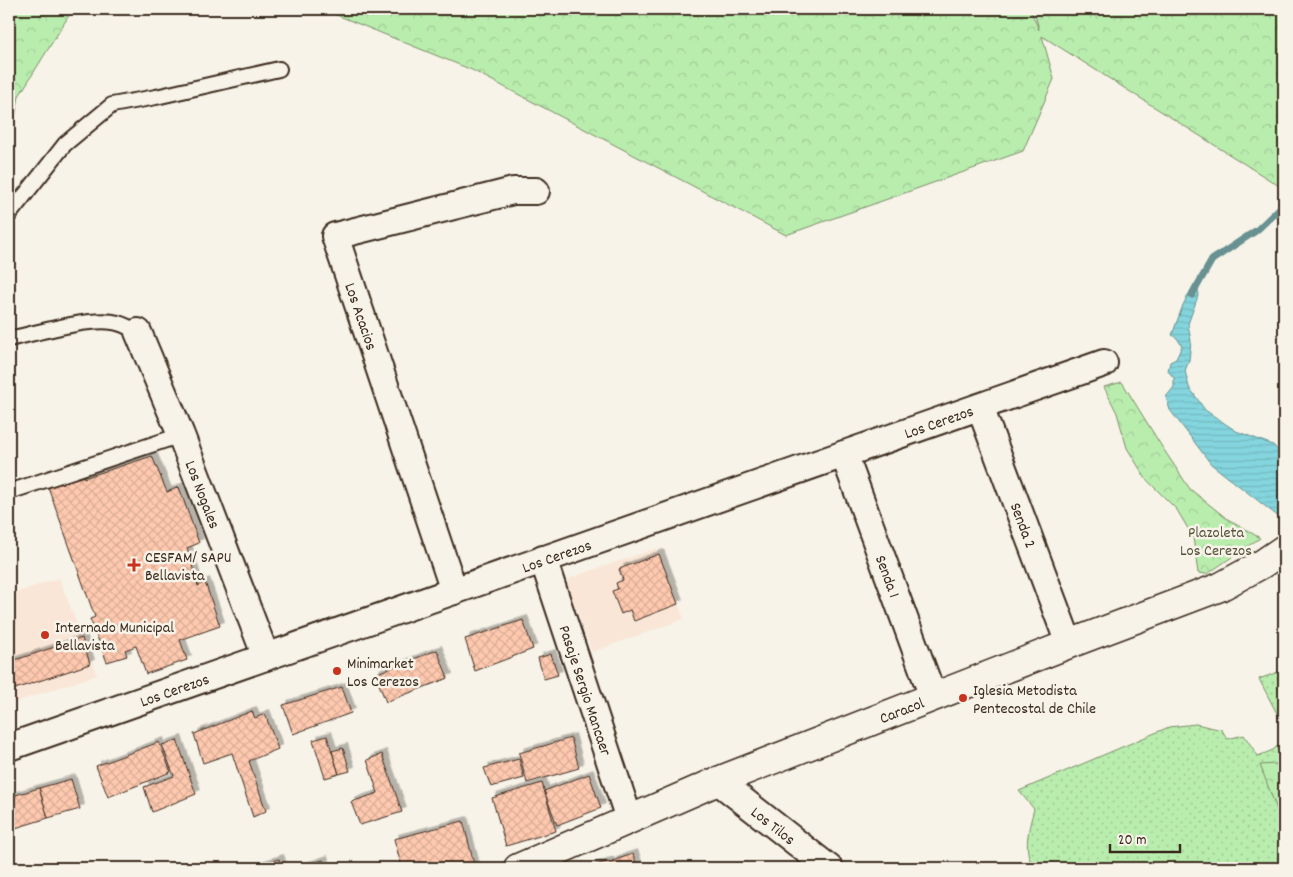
<svg xmlns="http://www.w3.org/2000/svg" width="1293" height="877" viewBox="0 0 1293 877" font-family="Dekko,sans-serif">
<defs>
<pattern id="grass-dots" width="8" height="8" patternUnits="userSpaceOnUse" patternTransform="scale(1.25)"><rect width="8" height="8" fill="#b9edae"/><path d="M2 2h.1M6 6h.1" fill="none" stroke="#a0cb95" stroke-width="1.8" stroke-linecap="round"/></pattern>
<pattern id="forest-crowns" width="20" height="18" patternUnits="userSpaceOnUse" patternTransform="scale(1.25)"><rect width="20" height="18" fill="#b9edae"/><path d="M2 6a3 3 0 1 1 6 0M12 15a3 3 0 1 1 6 0" fill="none" stroke="#a0cb95"/></pattern>
<pattern id="water-rules" width="6" height="5" patternUnits="userSpaceOnUse" patternTransform="scale(1.25)"><rect width="6" height="5" fill="#84d5de"/><path d="M0 2.5h6" fill="none" stroke="#73b7be"/></pattern>
<pattern id="building-cross-hatch" width="8" height="8" patternUnits="userSpaceOnUse" patternTransform="scale(1.25)"><rect width="8" height="8" fill="#fec9af"/><path d="M0 0l8 8M0 8l8-8" fill="none" stroke="#dbad96"/></pattern>
<filter id="shadow"><feDropShadow dx="4.5" dy="-4.5" stdDeviation="0" flood-color="#0004"/></filter>
</defs>
<rect width="100%" height="100%" fill="#f7f3e8"/>
<filter id="ink" filterUnits="userSpaceOnUse"><feTurbulence type="fractalNoise" baseFrequency=".02" numOctaves="2"/><feDisplacementMap in="SourceGraphic" scale="10" xChannelSelector="R" yChannelSelector="G"/><feConvolveMatrix kernelMatrix="1 2 1 2 8 2 1 2 1" color-interpolation-filters="sRGB"/></filter>
<g filter="url(#ink)">
<g fill="#f9e6d7">
<path d="M657,548L684,619L592,652L567,585L570,578Z"/>
<path d="M59,578L97,675L9,704V595Z"/>
</g>
<g fill="url(#grass-dots)" stroke="#7a8c66">
<path d="M1284,670V727L1259,679Z"/>
<path d="M1196,724L1222,730L1227,739L1244,735L1258,756L1273,750L1284,740V868H1034C1022,850 1029,828 1034,809L1019,791L1169,727Z"/>
</g>
<g fill="url(#forest-crowns)" stroke="#7a8c66">
<path d="M9,9H73L19,96L9,152Z"/>
<path d="M322,9H1030L1039,30L1034,9H1284V189L1042,36L1054,79L1023,151L786,235L472,70Z"/>
<path d="M1122,382L1162,447L1190,489L1226,518L1260,538L1207,574L1198,573L1193,537L1177,510L1146,479L1127,448L1117,413L1104,387Z"/>
<path d="M1276,764L1284,785V828L1260,765Z"/>
</g>
<path fill="url(#water-rules)" stroke="#679191" d="M1194,284L1199,293L1188,324L1191,341L1189,360L1185,371L1189,387L1205,410L1236,431L1273,445L1284,457V521L1211,464L1170,410L1166,397L1174,387V378L1168,371L1170,362L1176,359L1182,346L1177,338L1172,335L1183,305Z"/>
<g fill="none" stroke-linecap="round" stroke-linejoin="round">
<path stroke="#679191" stroke-width="7" d="M1192,295L1212,260L1257,230L1284,204"/>
</g>
<g fill="url(#building-cross-hatch)" stroke="#3b2a1e" filter="url(#shadow)">
<path d="M152,456L167,492L179,487L199,543L187,548L198,586L205,582L220,626L180,640L187,660L146,674L136,646L125,650L127,656L107,662L90,619L95,617L47,484L81,469L84,478Z"/>
<path d="M659,554L678,604L634,621L630,610L621,614L612,591L618,589L616,583L623,580L619,569Z"/>
<path d="M523,620L533,649L475,671L465,639Z"/>
<path d="M82,638L90,664L9,691V662Z"/>
<path d="M437,650L448,678L386,702L375,674Z"/>
<path d="M551,654L558,675L544,679L538,658Z"/>
<path d="M342,687L351,713L293,734L283,705Z"/>
<path d="M252,711L255,718L265,714L278,749L249,761L266,811L253,817L232,753L203,763L194,734Z"/>
<path d="M327,736L339,774L325,778L313,740Z"/>
<path d="M571,738L579,768L527,783L519,753Z"/>
<path d="M177,740L196,794L152,812L144,787L174,776L162,745Z"/>
<path d="M159,742L171,772L108,797L96,766Z"/>
<path d="M343,748L350,771L339,774L332,751Z"/>
<path d="M382,754L402,812L360,825L351,802L378,793L367,760Z"/>
<path d="M519,759L524,778L491,787L484,768Z"/>
<path d="M589,774L601,808L557,825L544,791Z"/>
<path d="M71,779L80,809L48,818L39,788Z"/>
<path d="M542,783L556,831L506,846L492,798Z"/>
<path d="M39,788L48,818L12,829L9,817V797Z"/>
<path d="M463,821L475,868H402L394,839Z"/>
<path d="M633,854L638,868H614L612,861Z"/>
<path d="M279,859L282,868H257V866Z"/>
<path d="M323,860L325,868H299Z"/>
<path d="M609,861L612,868H586Z"/>
</g>
<g fill="none" stroke-linecap="round" stroke-linejoin="round">
<defs>
<g id="lane">
<path d="M9,215L65,144L112,105L156,97L279,69"/>
<path d="M9,339C37,333 86,318 113,322C122,323 130,328 138,332"/>
<path d="M9,492L181,435"/>
</g>
<g id="street">
<path id="s1" d="M138,332L181,435L266,657"/>
<path id="s2" d="M980,407L1069,644"/>
<path id="s3" d="M844,454L933,697"/>
<path id="s4" d="M543,559L629,819"/>
<path d="M454,591L335,236L513,191H536"/>
<path id="s5" d="M9,747L1104,363"/>
<path id="s6" d="M718,781L829,868"/>
</g>
<g id="secondary">
<path id="s7" d="M518,868L718,781L1069,644L1220,587L1262,564L1284,549"/>
</g>
</defs>
<use href="#lane" stroke="#3b2a1e" stroke-width="18"/>
<use href="#street" stroke="#3b2a1e" stroke-width="30"/>
<use href="#secondary" stroke="#3b2a1e" stroke-width="31"/>
<use href="#lane" stroke="#f7f3e8" stroke-width="14"/>
<use href="#street" stroke="#f7f3e8" stroke-width="26"/>
<use href="#secondary" stroke="#f7f3e8" stroke-width="28"/>
</g>
</g>
<g fill="#c8321e" stroke="#f7f3e8" stroke-width="2">
<path d="M131.5 557.5h5v5h5v5h-5v5h-5v-5h-5v-5h5z"/>
<circle cx="45" cy="635" r="5"/>
<circle cx="337" cy="671" r="5"/>
<circle cx="963" cy="698" r="5"/>
</g>
<g text-anchor="middle" stroke-width="5" stroke-linejoin="round" paint-order="stroke">
<g font-size="16" fill="#3b2a1e" stroke="#f7f3e8">
<text transform="translate(362 316) rotate(71)" y="6">Los Acacios</text>
<text dy="6" stroke="none"><textPath href="#s5" startOffset="985">Los Cerezos</textPath></text>
<text dy="6" stroke="none"><textPath href="#s1" startOffset="175">Los Nogales</textPath></text>
<text dy="6" stroke="none"><textPath href="#s2" startOffset="126">Senda 2</textPath></text>
<text dy="6" stroke="none"><textPath href="#s5" startOffset="580">Los Cerezos</textPath></text>
<text dy="6" stroke="none"><textPath href="#s3" startOffset="130">Senda 1</textPath></text>
<text dy="6" stroke="none"><textPath href="#s5" startOffset="175">Los Cerezos</textPath></text>
<text dy="6" stroke="none"><textPath href="#s4" startOffset="138">Pasaje Sergio Mancaer</textPath></text>
<text dy="6" stroke="none"><textPath href="#s7" startOffset="415">Caracol</textPath></text>
<text dy="6" stroke="none"><textPath href="#s6" startOffset="71">Los Tilos</textPath></text>
</g>
<g font-size="16" fill="#54513b" stroke="#f7f3e8">
<text x="1216" y="537">Plazoleta<tspan x="1216" dy="18">Los Cerezos</tspan></text>
</g>
<g font-size="16" fill="#3b2a1e" stroke="#f7f3e8" text-anchor="start">
<text x="145" y="562">CESFAM/ SAPU<tspan x="145" dy="18">Bellavista</tspan></text>
<text x="55" y="632">Internado Municipal<tspan x="55" dy="18">Bellavista</tspan></text>
<text x="347" y="668">Minimarket<tspan x="347" dy="18">Los Cerezos</tspan></text>
<text x="973" y="695">Iglesia Metodista<tspan x="973" dy="18">Pentecostal de Chile</tspan></text>
</g>
</g>
<rect width="1293" height="877" fill="none" stroke="#f7f3e8" stroke-width="30"/>
<rect x="15" y="15" width="1263" height="847" fill="none" stroke="#3b2a1e" stroke-width="2" filter="url(#ink)"/>
<path d="M1110 844v8h70v-8" fill="none" stroke="#3b2a1e" stroke-width="2.5"/>
<text x="1118" y="844" font-size="15" fill="#3b2a1e" stroke="#f7f3e8" stroke-width="4" paint-order="stroke">20 m</text>
</svg>
